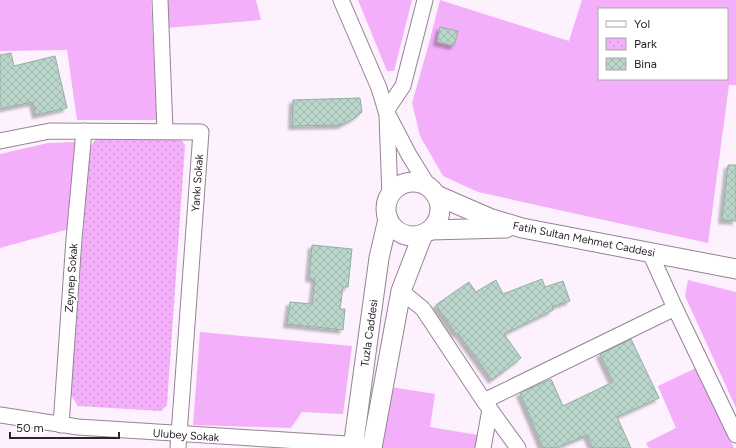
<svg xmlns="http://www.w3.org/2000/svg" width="736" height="448" viewBox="0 0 736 448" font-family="Figtree,sans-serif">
<defs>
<pattern id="park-dots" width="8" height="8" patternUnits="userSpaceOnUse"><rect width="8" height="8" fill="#f3aff9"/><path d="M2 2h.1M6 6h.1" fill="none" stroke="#d096d6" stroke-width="1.8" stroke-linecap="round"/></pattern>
<pattern id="building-cross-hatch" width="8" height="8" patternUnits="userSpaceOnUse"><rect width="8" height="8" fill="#bad6cb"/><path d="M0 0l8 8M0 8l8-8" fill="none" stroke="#a0b8ae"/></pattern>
<filter id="shadow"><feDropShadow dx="-3.5" dy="3.5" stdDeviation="1" flood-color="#0004"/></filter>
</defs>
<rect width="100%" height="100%" fill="#fcf1fd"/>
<g fill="#f3aff9" fill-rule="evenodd">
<path d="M0,0H151L157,120H77L67,50L0,51Z"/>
<path d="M164,0H256L261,20L166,28Z"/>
<path d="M358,0H412L394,71H387Z"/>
<path d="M440,0L569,41L582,0H736V85H729L708,243L478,192L443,176L420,136L412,103L428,47ZM599,9H727V79H599Z"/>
<path d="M76,142L69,229L0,248V154L48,143Z"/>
<path d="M688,280L736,292V408L685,296Z"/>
<path d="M200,332L352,346L343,414L302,412L291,428L193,425Z"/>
<path d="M696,368L734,448H649L646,443L676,428L658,386Z"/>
<path d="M391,387L435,394L430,427L478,435L475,448H381Z"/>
</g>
<path fill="url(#park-dots)" d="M96,139H180L185,145L167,405L161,411L78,406L70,394L90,147Z"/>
<g fill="url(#building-cross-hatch)" stroke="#93aea4" filter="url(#shadow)">
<path d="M440,27L458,31L454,46L437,42Z"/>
<path d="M11,53L14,66L55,56L67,108L36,115L33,102L0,109V55Z"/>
<path d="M360,98L362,112L353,119L341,125L292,126L293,100Z"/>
<path d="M728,165H736V221L722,220Z"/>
<path d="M312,245L352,249L348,287H343L340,309H345L343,330L287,324L290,302L312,304L315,279L309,278Z"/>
<path d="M542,279L545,287L563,281L570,301L552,307L553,310L504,334L521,358L492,380L458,333L456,334L436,305L469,282L476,292L496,280L503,294Z"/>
<path d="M631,339L659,398L617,417L631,448H593L587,435L556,448H543L520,393L551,379L563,406L613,382L600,354Z"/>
</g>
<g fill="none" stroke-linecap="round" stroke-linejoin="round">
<defs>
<g id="minor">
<path d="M160,0L165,131"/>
<path d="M341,0L379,88L386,111L409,155L430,189"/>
<path d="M386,111L403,86L425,0"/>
<path d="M387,116L390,196"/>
<path d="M0,141L50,131L201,132L178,448"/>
<path d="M401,291L423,309L484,401L518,448"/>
<path d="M675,308L736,435"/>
<path d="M484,401L675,308L650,253"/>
<path d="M0,415L78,427L363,445"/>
<path d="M61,425L74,239L84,131"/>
<path d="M483,448L490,409"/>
</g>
<g id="major">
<circle cx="413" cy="209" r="27"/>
<path d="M436,195L489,218L522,228L736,269"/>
<path d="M430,230L506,228"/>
<path d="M353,448L379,258L388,219"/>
<path d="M372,448L401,291L423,234"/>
</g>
</defs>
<use href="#minor" stroke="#958396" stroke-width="17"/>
<use href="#major" stroke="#958396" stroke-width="21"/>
<use href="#minor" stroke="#fff" stroke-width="15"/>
<use href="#major" stroke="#fff" stroke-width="19"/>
</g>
<g text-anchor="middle" stroke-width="4" stroke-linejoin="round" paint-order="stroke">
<g font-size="11" fill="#2b242c" stroke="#fff">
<text transform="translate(197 183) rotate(-86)" y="4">Yankı Sokak</text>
<text transform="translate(584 239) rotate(11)" y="4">Fatih Sultan Mehmet Caddesi</text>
<text transform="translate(71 278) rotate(-86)" y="4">Zeynep Sokak</text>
<text transform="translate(369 333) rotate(-82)" y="4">Tuzla Caddesi</text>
<text transform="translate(186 435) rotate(4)" y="4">Ulubey Sokak</text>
</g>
</g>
<rect x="598" y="8" width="130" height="72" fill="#ffffff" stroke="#aaa7ab"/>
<rect x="606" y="21" width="20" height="6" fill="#ffffff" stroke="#aaa7ab"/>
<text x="634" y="28" font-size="12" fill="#2b242c">Yol</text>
<rect x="606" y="38" width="20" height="12" fill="url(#park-dots)" stroke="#aaa7ab"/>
<text x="634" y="48" font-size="12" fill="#2b242c">Park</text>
<rect x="606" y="58" width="20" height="12" fill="url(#building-cross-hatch)" stroke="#aaa7ab"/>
<text x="634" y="68" font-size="12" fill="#2b242c">Bina</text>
<path d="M10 432v6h109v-6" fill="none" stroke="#2b242c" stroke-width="2"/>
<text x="16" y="432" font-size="12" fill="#2b242c" stroke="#ffffff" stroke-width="3" paint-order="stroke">50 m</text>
</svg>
